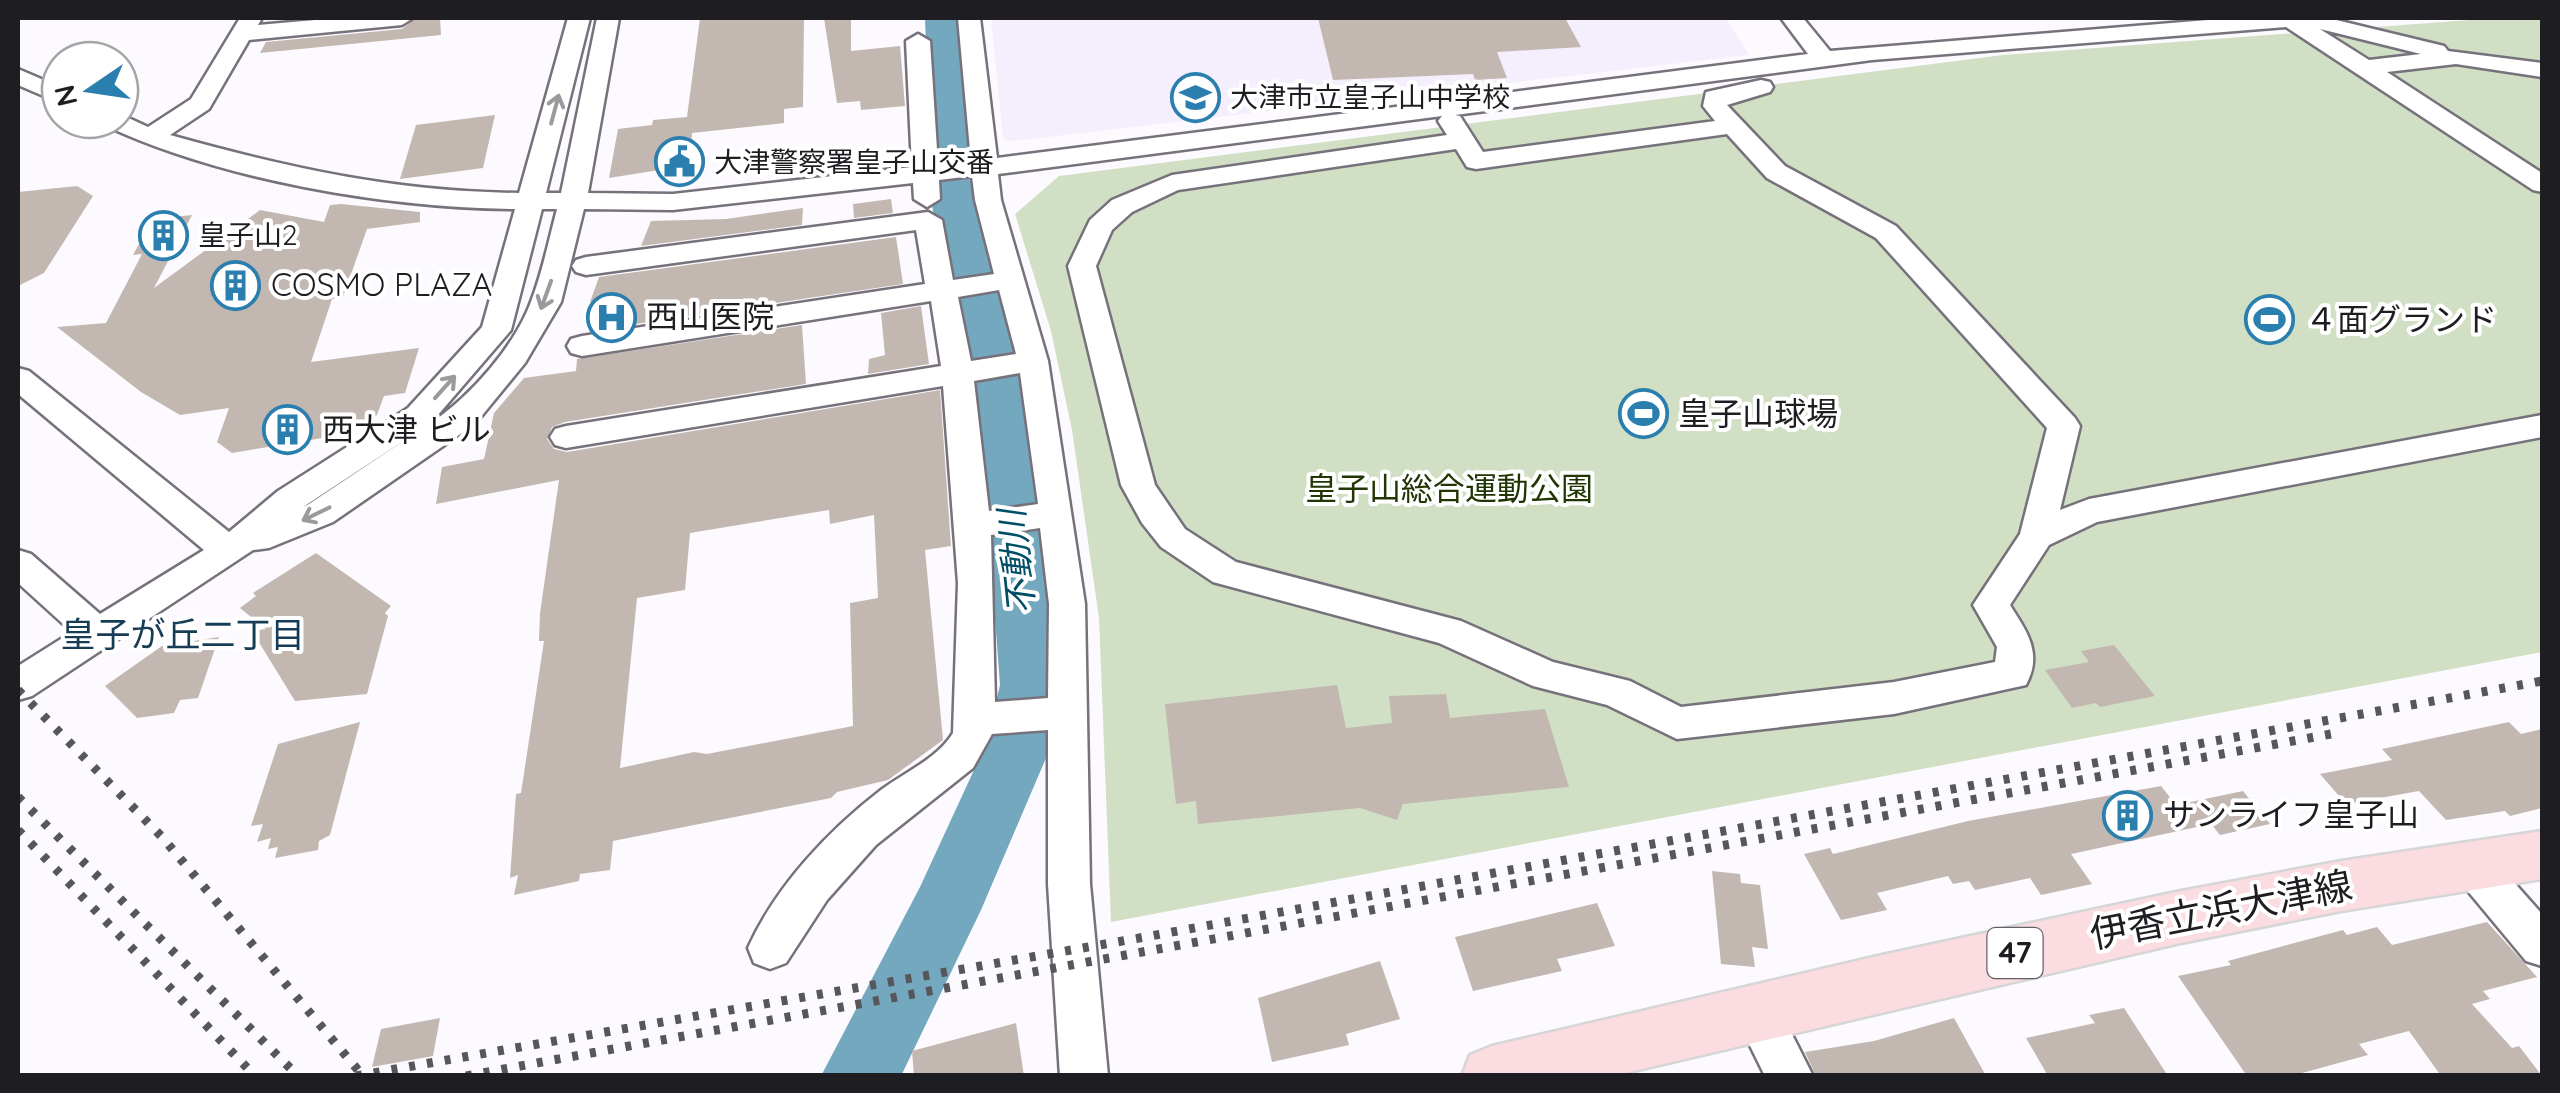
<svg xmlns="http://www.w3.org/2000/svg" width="2560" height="1093" viewBox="0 0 2560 1093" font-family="Quicksand,'Noto Sans JP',sans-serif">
<rect width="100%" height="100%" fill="#fcfafe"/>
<path fill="#f5eefd" d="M991,18H1726L1749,55L1014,141L1003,139Z"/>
<path fill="#d1e0c4" d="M2496,18H2542V652L1111,922L1099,618L1072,430L1051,331L1015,214L1059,176L2003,55Z"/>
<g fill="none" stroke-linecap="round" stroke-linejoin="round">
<path fill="#73a8bf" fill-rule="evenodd" d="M925,18H963L976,206L1024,384L1041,482L1062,685L1052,744L981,910L901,1076H821L920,887L986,744L1000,685L985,482L972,384L932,206Z"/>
</g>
<g fill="#c3b8b1" fill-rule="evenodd">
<path d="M416,18H440L441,35L260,53L266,42L402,29Z"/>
<path d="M700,18H804L803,107L784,109V123L692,133L690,165L609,178L618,129L652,125L653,120L687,117Z"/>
<path d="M824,18H851V51L900,46L905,106L861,110L860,101L837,103Z"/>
<path d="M1318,18H1565L1581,47L1497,52L1507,78L1475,80L1473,74L1333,80Z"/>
<path d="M495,115L483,168L400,179L416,125Z"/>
<path d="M77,186L93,196L44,273L18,286V192Z"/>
<path d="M891,199L893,213L854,218L853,204Z"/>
<path d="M341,204L420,212V222L367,229L343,297L332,299L311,362L419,348L405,393L384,396L377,415L347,434L232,453L217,442L229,408L180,415L141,392L57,327L106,323L142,254L133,255L153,219L192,215L154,288L260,210L324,222L330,205Z"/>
<path d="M803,208L802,225L641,246L651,221L726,219Z"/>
<path d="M896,237L903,284L589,331L594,302H590L599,277Z"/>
<path d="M921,306L929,364L868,374L869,359L885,355L881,313Z"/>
<path d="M802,325L806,384L565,422L552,427L547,439L554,449L567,452L940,390L951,546L925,550L943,740L888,780L837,792L831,798L613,841L610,870L580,874L579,881L514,895L518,875L510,878L516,794L521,793L544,641H539L540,613L559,480L436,504L442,467L484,459L494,413L524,378L576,371L577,359ZM829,510L830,524L874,515L878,598L850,603L853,726L707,754L694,752L620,768L637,598L685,590L690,533Z"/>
<path d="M316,553L391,606L385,613L388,616L367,694L295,701L252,631L266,629L240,608L256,596L253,593Z"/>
<path d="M219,637L198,698L180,700L174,713L137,718L105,686L162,646Z"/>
<path d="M2114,645L2155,696L2100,707L2096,703L2072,708L2045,670L2089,662L2081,651Z"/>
<path d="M1337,685L1346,728L1392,723L1389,696L1446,694L1450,718L1545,709L1569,787L1403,804L1397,820L1360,808L1198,824L1196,801L1176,804L1165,704Z"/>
<path d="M360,722L330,835L319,841L318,850L275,858L278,847L268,849L271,838L257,842L263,824L251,826L278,744Z"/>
<path d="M2509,722L2521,734L2542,729V808L2510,816L2505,811L2446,820L2419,791L2346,804L2320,774L2392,760L2382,749Z"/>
<path d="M2161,786L2176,805L2243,791L2270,824L2220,835L2211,824L2071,854L2092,884L2041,895L2030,878L1975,890L1969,881L1953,884L1948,876L1877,893L1887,910L1841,920L1804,854L1830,848L1833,854L1968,821Z"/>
<path d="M1712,871L1740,874L1741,883L1760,885L1768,949L1752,947L1755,967L1721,964Z"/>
<path d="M1597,903L1615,946L1557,959L1562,971L1473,991L1455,937Z"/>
<path d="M2487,922L2537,977L2483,991L2490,999L2472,1004L2512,1048L2519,1046L2542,1076H2441L2409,1031L2359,1044L2368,1055L2291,1076H2247L2178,976L2231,965L2228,961L2343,930L2347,935L2377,927L2392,945Z"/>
<path d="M1380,961L1400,1019L1346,1034L1349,1045L1272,1062L1258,998Z"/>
<path d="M2124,1008L2168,1076H2048L2026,1038L2095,1023L2089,1015Z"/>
<path d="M440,1018L433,1056L372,1067L381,1029Z"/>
<path d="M1954,1018L1986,1076H1816L1805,1052L1874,1041Z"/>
<path d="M1016,1023L1024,1076H914L912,1051Z"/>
</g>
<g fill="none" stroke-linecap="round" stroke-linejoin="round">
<defs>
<g id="minor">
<path d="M240,18H262L258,25L338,18H413L402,25L249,40L209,109L170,135C288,168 396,192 519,193L568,18H590L546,193H561L597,18H619L588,193L673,194L912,167L906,41L918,34L930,41L938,165L971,161L958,18H980L997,158L1808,54L1781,18H1803L1830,51L2232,18H2328L2444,46L2448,51L2542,63V77L2456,64L2387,72L2542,173V192L2533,190L2286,27L1872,60L1455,115L1460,116L1483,152L1715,121L1703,106L1706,92L1761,80L1770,82L1773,87L1770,92L1727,105L1785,166L1896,226L2075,418L2080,426L2060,510L2089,499L2542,415V437L2097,522L2049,545L2010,605C2027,632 2043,653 2026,685L1894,714L1677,739L1607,705L1533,686L1439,643L1213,582L1161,547L1142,523L1121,485L1068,266L1090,220L1112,200L1172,175L1447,135L1438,121L1442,116L998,174L1001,200L1048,361L1085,604L1090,884L1108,1076H1060L1048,884V730L992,734L973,768L876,845L827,900L786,963L770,969L754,963L748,948C776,886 828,831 881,790C905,772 937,759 953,733L958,583L943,386L566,448L555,445L550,437L555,429L566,426L941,366L931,301L582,356L571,353L567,346L571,339L582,336L925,284L916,230L586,275L576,272L572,266L576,260L586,257L928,212L942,220L953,280L994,274L975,200L972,176L939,180L940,199L927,207L914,199L913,183L673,210L584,209L561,302L525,363L475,424L333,522L269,548L253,550L32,696L18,700V666L72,632L18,583V550L31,554L100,614L204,550L18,394V368L29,371L229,532L278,491L408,408L482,327L515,209C385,208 222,180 104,125L100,120H120V114L148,127L191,99ZM2320,29L2421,54L2369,60ZM1727,134L1767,178L1876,238L2047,428L2020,534L1973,605L1997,647L1995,662L1894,682L1681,707L1630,681L1553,662L1461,621L1236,562L1185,529L1155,485L1096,266L1112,230L1132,212L1178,190L1456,149L1467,167L1476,169ZM542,209H557C549,239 543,270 532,299C516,345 471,396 431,423L511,330ZM999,290L1016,354L971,361L958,297ZM1020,373L1038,504L989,511L974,381ZM420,430L309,504L303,507ZM1040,528L1049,604L1048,698L995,702L991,535Z"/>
<path d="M18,69L60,87V103L18,85Z"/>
<path d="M2472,846L2487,852L2542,914V966L2526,961L2457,878L2451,865L2457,852Z"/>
<path d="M1756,989L1772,995L1813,1076H1765L1733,1011L1740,995Z"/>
</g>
<path id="major" d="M2542,831V879L2341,911L2176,944L1612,1076H1462L1470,1055L1492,1046L1882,955L2176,892L2341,861Z"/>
</defs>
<use href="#minor" stroke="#76717b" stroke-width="5"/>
<use href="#major" stroke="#d6d6d7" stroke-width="5"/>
<use href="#minor" fill="#fff" fill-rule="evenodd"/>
<use href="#major" fill="#fbdce0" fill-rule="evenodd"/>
<g stroke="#57565a" stroke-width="9" stroke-dasharray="6 12" stroke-linecap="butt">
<path d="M18,690L162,837L363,1076"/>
<path d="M18,797L298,1076"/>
<path d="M18,830L255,1076"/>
<path d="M356,1076L1145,937L2542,681"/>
<path d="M466,1076L2331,734"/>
</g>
</g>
<defs><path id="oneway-shaft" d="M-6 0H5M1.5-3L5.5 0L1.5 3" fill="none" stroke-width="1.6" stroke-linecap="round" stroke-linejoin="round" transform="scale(2.5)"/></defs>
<g stroke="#9a999b">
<use href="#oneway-shaft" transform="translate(555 109) rotate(-75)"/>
<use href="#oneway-shaft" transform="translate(546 295) rotate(110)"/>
<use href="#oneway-shaft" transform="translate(445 387) rotate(-48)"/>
<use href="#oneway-shaft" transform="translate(316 514) rotate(154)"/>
</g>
<defs>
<symbol id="school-ring" viewBox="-11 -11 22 22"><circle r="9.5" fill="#fff" stroke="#2b7faf" stroke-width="1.5"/><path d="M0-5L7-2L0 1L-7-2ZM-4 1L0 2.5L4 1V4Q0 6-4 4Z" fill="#2b7faf"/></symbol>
<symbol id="civic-ring" viewBox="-11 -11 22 22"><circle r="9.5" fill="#fff" stroke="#2b7faf" stroke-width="1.5"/><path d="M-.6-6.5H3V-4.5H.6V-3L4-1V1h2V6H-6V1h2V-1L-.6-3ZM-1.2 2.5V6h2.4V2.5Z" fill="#2b7faf"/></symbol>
<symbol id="building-ring" viewBox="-11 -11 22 22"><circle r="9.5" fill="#fff" stroke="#2b7faf" stroke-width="1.5"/><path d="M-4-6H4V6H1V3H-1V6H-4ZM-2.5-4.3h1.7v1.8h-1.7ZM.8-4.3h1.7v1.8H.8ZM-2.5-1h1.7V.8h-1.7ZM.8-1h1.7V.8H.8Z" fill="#2b7faf"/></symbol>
<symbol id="hospital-ring" viewBox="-11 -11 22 22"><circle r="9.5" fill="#fff" stroke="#2b7faf" stroke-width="1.5"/><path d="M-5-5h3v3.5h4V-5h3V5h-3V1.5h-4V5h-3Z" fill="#2b7faf"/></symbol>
<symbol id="stadium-ring" viewBox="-11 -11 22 22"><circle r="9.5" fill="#fff" stroke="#2b7faf" stroke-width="1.5"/><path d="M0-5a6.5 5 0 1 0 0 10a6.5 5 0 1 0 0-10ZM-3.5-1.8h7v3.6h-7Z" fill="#2b7faf"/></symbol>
</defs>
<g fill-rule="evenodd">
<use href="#school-ring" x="1168" y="70" width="55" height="55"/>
<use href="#civic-ring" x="652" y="134" width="55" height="55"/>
<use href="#building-ring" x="136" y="208" width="55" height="55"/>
<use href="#building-ring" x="208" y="258" width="55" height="55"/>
<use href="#hospital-ring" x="584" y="290" width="55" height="55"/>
<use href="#stadium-ring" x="2242" y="292" width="55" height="55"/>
<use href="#stadium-ring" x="1616" y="386" width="55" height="55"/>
<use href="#building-ring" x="260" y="402" width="55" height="55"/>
<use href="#building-ring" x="2100" y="788" width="55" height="55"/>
</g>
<g text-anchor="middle" stroke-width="8" stroke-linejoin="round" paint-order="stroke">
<g font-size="28" fill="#1e1d21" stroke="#fff" text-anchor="start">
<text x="1230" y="107">大津市立皇子山中学校</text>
<text x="714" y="172">大津警察署皇子山交番</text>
<text x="198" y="245">皇子山2</text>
</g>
<rect fill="#fff" stroke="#626164" stroke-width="2.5" x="1987.5" y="928" width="55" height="50" rx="8"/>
<g font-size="30" font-weight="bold" fill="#1e1d21">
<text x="2015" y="963">47</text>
</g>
<g font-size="32" fill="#1e1d21" stroke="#fff" text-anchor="start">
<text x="271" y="296">COSMO PLAZA</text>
<text x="646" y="328">西山医院</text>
<text x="2305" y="331">４面グランド</text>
<text x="1678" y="425">皇子山球場</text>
<text x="322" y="441">西大津 ビル</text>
<text x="2163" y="826">サンライフ皇子山</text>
</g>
<g font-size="32" fill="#223605" stroke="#fff">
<text x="1449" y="500">皇子山総合運動公園</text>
</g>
<g font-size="35" font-style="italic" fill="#004f66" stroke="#fff">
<text transform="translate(1017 562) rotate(-96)" y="12">不動川</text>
</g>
<g font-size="35" fill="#163d55" stroke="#fff">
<text x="183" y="647">皇子が丘二丁目</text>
</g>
<g font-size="38" fill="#1e1d21" stroke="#fff">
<text transform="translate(2221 910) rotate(-11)" y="13">伊香立浜大津線</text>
</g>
</g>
<rect width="2560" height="1093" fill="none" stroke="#1e1d21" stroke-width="40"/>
<g transform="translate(90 90) rotate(257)"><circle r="48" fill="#ffffff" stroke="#a5a5a6" stroke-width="2.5"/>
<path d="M0-8L18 38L0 25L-18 38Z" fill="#2b7faf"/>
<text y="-15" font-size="28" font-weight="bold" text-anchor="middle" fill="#1e1d21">N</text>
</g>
</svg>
